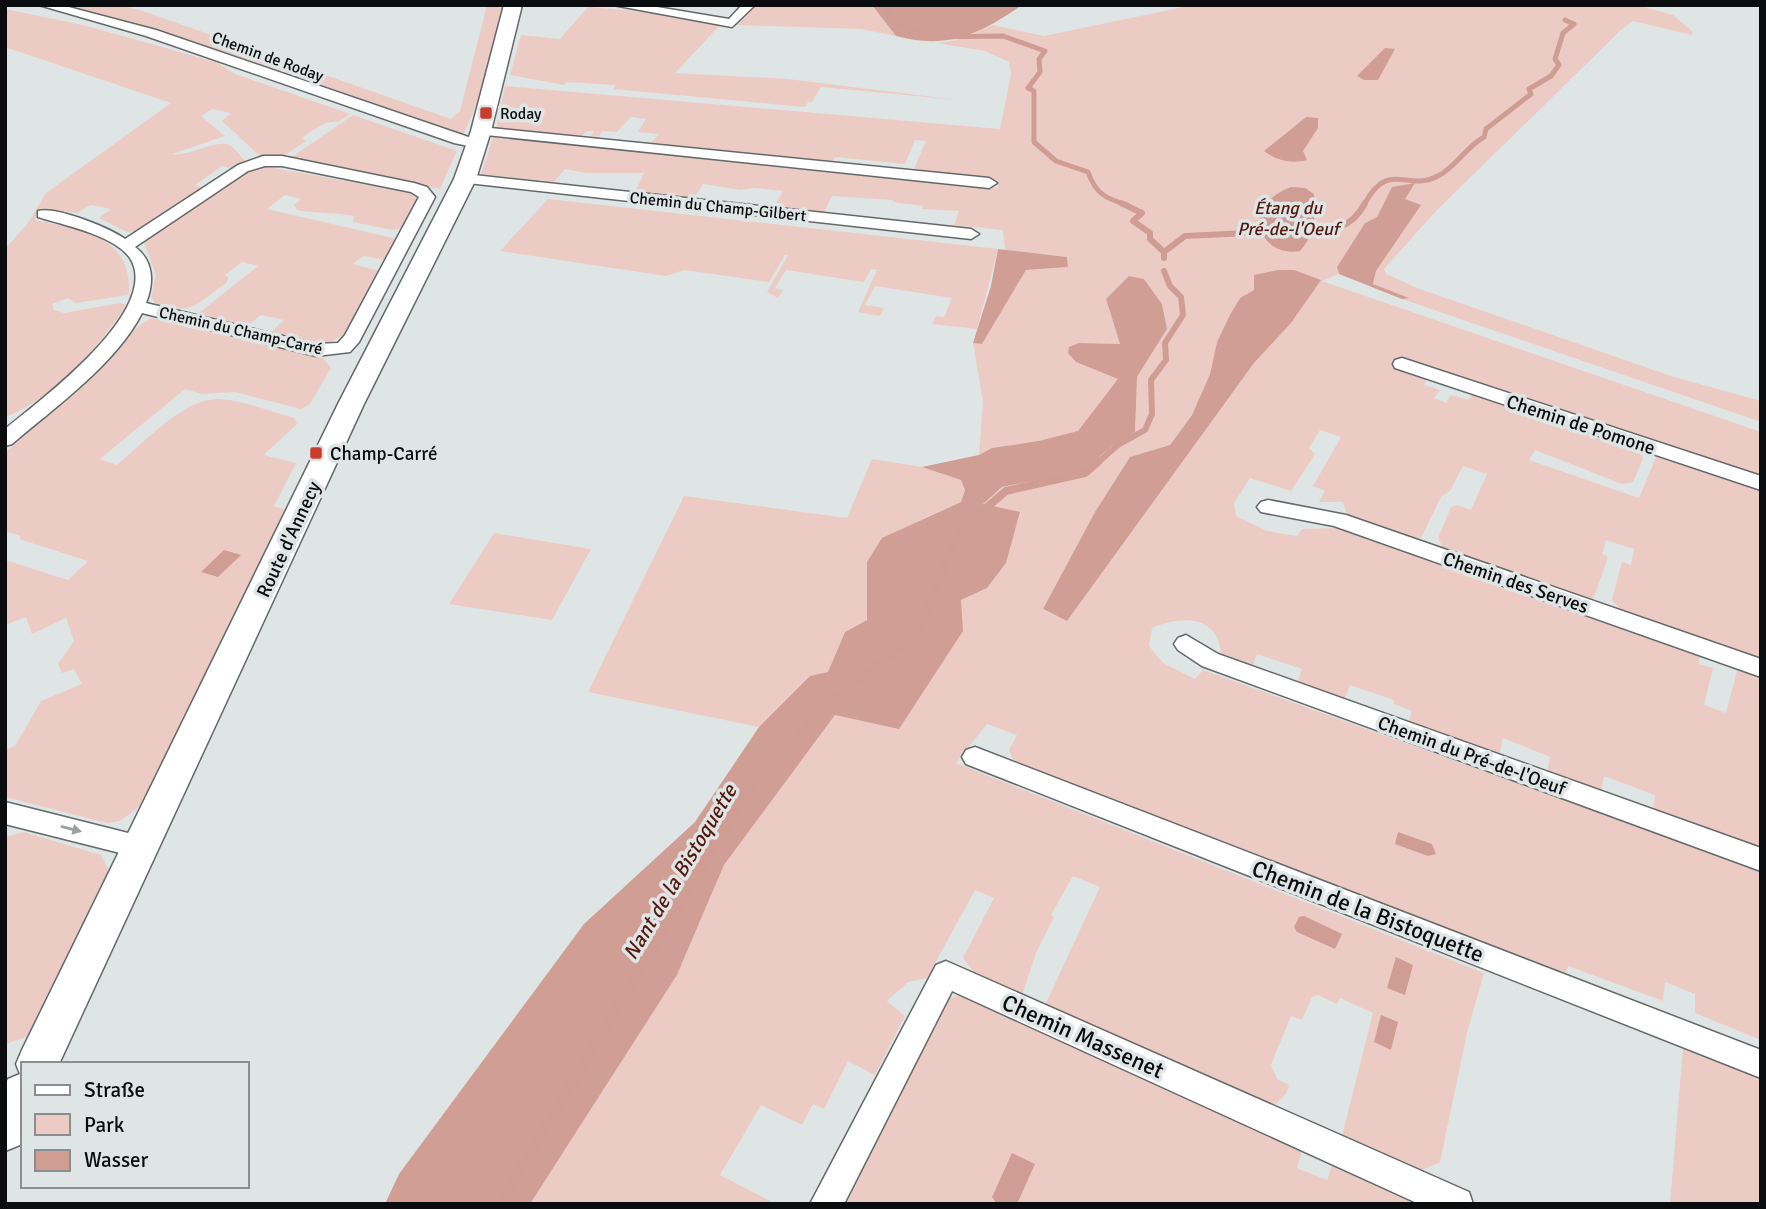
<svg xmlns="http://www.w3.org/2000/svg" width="1766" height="1209" viewBox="0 0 1766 1209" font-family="Signika,sans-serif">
<rect width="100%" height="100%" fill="#dfe5e5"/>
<g fill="#edcbc5" fill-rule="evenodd">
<path d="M57,5H118L140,10L451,119L460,111L487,5H504L482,92L464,133H460L417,122L171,35Z"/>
<path d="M755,5H872L896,36L861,29L736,25Z"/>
<path d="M1193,5H1637L1673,15L1693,32L1692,35L1633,21L1621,30L1436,211L1384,269L1386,274L1417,288L1674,377L1761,401V422L1402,299L1407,298L1373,284L1376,271L1420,205L1405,199L1392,187L1377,217L1365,223L1337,267L1339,274L1322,281L1761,432V478L1399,359L1394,367L1428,377L1424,385L1440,390L1434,398L1446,403L1451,395L1468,400L1473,393L1640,447L1643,459L1633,482L1622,484L1535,450L1529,460L1639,498L1658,452L1761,487V658L1621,610L1612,600L1622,562L1631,565L1634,549L1606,540L1602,554L1608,557L1593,600L1443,548L1438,538L1451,507L1457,505L1471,510L1487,474L1463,466L1450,491L1441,497L1421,538L1408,537L1347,514L1343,502H1319L1325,491L1313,486L1341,437L1320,430L1309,448L1315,454L1291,491L1250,478L1234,503L1236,516L1267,531L1297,536L1302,529L1338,528L1699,653V664L1713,668L1704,705L1726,713L1738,667L1761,675V848L1653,810L1655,795L1604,776L1601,792L1547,773L1550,757L1503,738L1499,755L1408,724L1412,711L1394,704V700L1350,685L1344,700L1297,683L1302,669L1257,654L1253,665L1221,653C1217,614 1181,616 1152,628L1149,646L1163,663L1195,679L1203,670L1761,871V1040L1695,1013V994L1665,982L1663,1001L1568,966L1565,976L1014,762L1009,750L1017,735L987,724L956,763L1484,973L1467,1033L1440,1162L1418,1172L1341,1140L1373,1013L1340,998L1337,1004L1318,995L1312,997L1302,1020L1291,1016L1271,1065L1277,1079L1289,1085L1286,1094L1272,1107L1045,1005L1100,887L1073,876L1051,915L1054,917L1036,953L1022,995L976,975L963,958L994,898L975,890L927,978L908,982L887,1001L905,1016L875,1075L848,1061L824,1109L813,1104L802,1125L761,1105L720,1175L776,1204H530L677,975L724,865L835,715L961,600L987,588L1005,563L1020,513L983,504L1002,487L1082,471L1111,447L1135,432L1137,377L1167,329L1162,304L1144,279L1129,276L1106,299L1120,344L1079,343L1076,362L1119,378C1108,392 1092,421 1079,431C1059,445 1005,440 979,455L983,402L973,343L982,344L1026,270L1068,267L1067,257L1005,250L1003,230L954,225L959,211L922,209L923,206L893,202V200L832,196L824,212L774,207L783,191L754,188L741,190L703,184L694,198L635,192L644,173H586L565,169L554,182L481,174L493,137L499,135L998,188V180L914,169L926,141L915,140L905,164L835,157L832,162L650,144L659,134L638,132L646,119L631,117L617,132L603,131L598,137L591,136L594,131H587L581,136L496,130L505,86L1000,129L1011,74L1009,62L985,51L937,43L957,40L993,25L1044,36ZM1320,280L1291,323L1254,363L1067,621L1043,610L1095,512L1130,457L1170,445L1192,415L1210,374L1217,342L1240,298L1254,290Z"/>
<path d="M588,7L651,12L722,23L675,73L788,79L958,100L821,87L812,102H808L805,107L613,89L616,85L567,82L564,85L510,75L521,35L560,39Z"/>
<path d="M5,9L83,25L216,62L235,74L350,114L338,122C325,120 313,130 302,138L306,141L282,157L260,156L222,121L231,113L212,109L201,116L225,136L172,154C189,157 216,139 229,145C234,147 241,156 245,161L234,169L222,166L195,185L206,188L146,228L136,231L127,232L99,218L111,209L91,205L77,213L41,208L35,220C83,230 132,235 129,295L75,303L68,298L52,304L54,310L64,313L120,303L127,305C99,346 53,400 5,417V249L28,223L46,193L171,103L5,47Z"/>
<path d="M353,115L457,151L440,189L289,159Z"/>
<path d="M263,166L411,193L417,199L403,228L393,230L353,222L354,216C334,212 317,214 297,210L294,205L301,199L285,195L267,209L393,238L395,242L385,260L363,256L353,264L379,271C366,296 354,344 320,343C304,342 286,335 271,332L284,320L261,315L247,326L201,315L200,312L258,266L242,262L225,275L229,278L226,283C195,305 195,314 156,305L151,297L156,275L144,242L251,169Z"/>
<path d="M548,199L998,249L977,329L932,324L936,316L944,317L952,298L875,286L865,305L884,308L880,316L858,312L877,270L871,269L864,282L786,270L775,288L783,290L778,298L767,292L788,255H785L769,282L684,270L666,276L500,251Z"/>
<path d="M151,318L323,358L331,368L310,404L301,409L235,392L202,394L185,389L100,459L117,465C144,443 186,396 221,399C245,401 272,412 295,418L297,424L264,455L296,463L274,506L286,510L143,804L120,821L107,823L5,797V750L15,746L41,701L82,684L74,669L62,673L58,664L74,641L66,618L32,634L26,617L5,625V560L68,580L88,561L19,539L21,536L5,531V453L116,352L136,328Z"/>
<path d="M872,459L922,467L961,480L965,490L961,502L922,519L867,562V620L845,632L828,673L810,676L759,727L588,692L684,496L847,518Z"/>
<path d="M494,533L591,549L552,620L449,604Z"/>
<path d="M24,832L101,855L109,869L29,1036L5,1044V837Z"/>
<path d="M963,995L1304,1144L1297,1168L1327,1180L1334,1159L1435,1204H833L946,999Z"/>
<path d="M1683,1048L1761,1079V1204H1670Z"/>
</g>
<g fill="#d09e95">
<path d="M872,5H1022C980,34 948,50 896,36Z"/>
<path d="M1385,48L1395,49L1378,80H1364L1357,76Z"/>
<path d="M1306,117L1318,118V128L1303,151L1307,160C1291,164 1277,161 1264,151Z"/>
<path d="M1415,183L1405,199L1421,205L1376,271L1373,284L1409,298L1402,299L1339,274L1337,267L1365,223L1377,217L1392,187Z"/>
<path d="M998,249L1067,257L1068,267L1026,270L982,344L973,343L991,286Z"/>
<path d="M1278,270H1294L1321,280L1291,323L1254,363L1067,621L1043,609L1095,512L1130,457L1170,445L1192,415L1210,374L1217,342L1230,315L1240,298L1254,290V275Z"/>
<path d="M1129,276L1144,279L1162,304L1167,329L1137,377L1135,432L1111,447L1082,471L1002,487L983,504L1020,512L1006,563L987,588L961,600L963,631L899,729L835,715L724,865L677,975L530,1204H385L399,1174L584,924L695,822L759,727L810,676L828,672L845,632L867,620V562L882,538L961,502L965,490L961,480L922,467L979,455L992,448L1039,441L1078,431L1118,379L1076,362L1068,353L1069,347L1079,343L1120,344L1106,299Z"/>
</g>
<g fill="#d09d95">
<path d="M1291,187L1305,188L1314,194C1315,217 1316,233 1300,251C1259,258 1239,206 1291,187Z"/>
<path d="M224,550L241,555L218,577L201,572Z"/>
<path d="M1398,832L1432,844L1436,854L1428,856L1395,844Z"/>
<path d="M1304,916L1342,934L1335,949L1297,932L1294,927L1299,917Z"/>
<path d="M1396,957L1413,965L1405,995L1387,988Z"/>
<path d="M1381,1015L1398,1022L1391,1050L1374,1042Z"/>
<path d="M1012,1153L1035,1164L1017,1204H997L992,1197Z"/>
</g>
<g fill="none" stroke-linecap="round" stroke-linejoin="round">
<g stroke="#d09d95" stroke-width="5">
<path d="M884,5L891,21L930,37L1003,36L1045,51L1039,59L1040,72L1028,88L1034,91V142L1056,161L1088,172C1096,194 1105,198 1127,205"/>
<path d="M1364,205C1389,158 1406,193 1438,176C1456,167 1466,147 1484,137L1486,129L1531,94L1529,89L1551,76L1559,65L1555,59L1563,33L1574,24L1565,20"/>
</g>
<g stroke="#d09d95" stroke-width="6">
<path d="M1121,203L1142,213L1133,221L1150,233V239L1164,252V258"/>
<path d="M1304,230C1332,230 1351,230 1365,203"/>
<path d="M1164,252L1185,236L1270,232"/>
<path d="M1096,464L1118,445L1145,430L1152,414L1151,380L1166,360L1165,343L1183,315L1181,297L1170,286L1164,271"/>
</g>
<path stroke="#d09d95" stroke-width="8" d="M745,793L832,700L908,642L922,624L953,543L966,525L1006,491L1085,473L1098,462"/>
<path stroke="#d09d95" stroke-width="10" d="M500,1204L747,791"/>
<defs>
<g id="minor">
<path d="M39,5H61L156,30L486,143L478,148L454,143L146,36Z"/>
<path d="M613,5H645L729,19L742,5H755L732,27Z"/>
<path d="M481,127L989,178L997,183L989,188L476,134L474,131Z"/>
<path d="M263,156H282L414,183L427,187L435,197L359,342L350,352L316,356L142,313C117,363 54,408 12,444L5,446V429C39,401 163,310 130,258C114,235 63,225 38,217V211C56,206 110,228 125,239L238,165ZM265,166H282L411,192L419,197L345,335L338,343L316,344L146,303C154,283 154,261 135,247L248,171Z"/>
<path d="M465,174L971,229L979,234L971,239L459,182L457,179Z"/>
<path d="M1402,358L1761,476V490L1395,368L1393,364L1395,360Z"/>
<path d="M1268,500L1346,515L1761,659V677L1334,526L1261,512L1257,507L1261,502Z"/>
<path d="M1186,635L1218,654L1761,848V871L1202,666L1178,650L1174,644L1178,638Z"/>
<path d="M975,747L1761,1050V1078L966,764L962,757L966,750Z"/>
<path d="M5,802L140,836L149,839L153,847L149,855L140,858L5,824Z"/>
<path d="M946,961L1469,1192L1473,1204H1419L952,991L844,1204H810L936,965Z"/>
</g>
<path id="secondary" d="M504,5H522L491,131L476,179L364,404L59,1064H23V1140L20,1145L5,1151V1084L8,1079L20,1074L16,1064L22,1050L338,404L454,179L471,131Z"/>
</defs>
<use href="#minor" stroke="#636869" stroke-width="3"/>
<use href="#secondary" stroke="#636869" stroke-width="3"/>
<use href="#minor" fill="#fff" fill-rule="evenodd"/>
<use href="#secondary" fill="#fff" fill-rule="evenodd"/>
</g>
<defs><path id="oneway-solid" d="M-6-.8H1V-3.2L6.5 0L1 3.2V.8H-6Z" transform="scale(1.75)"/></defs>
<use fill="#9d9e9e" href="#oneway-solid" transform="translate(71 829) rotate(14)"/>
<g fill="#c93d2e" stroke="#dfe5e5" stroke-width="2.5">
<rect x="479" y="106" width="14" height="14" rx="3.5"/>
<rect x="309" y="446" width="14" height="14" rx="3.5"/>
</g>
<g text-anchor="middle" stroke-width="7" stroke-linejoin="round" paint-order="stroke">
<g font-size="16" fill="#0a0c0d" stroke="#dfe5e5">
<text transform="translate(268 56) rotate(20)" y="6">Chemin de Roday</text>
<text transform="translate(718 206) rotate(6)" y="6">Chemin du Champ-Gilbert</text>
<text transform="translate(241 330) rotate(13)" y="6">Chemin du Champ-Carré</text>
</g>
<g font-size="16" fill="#0a0c0d" stroke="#dfe5e5" text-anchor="start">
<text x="500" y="119">Roday</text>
</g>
<g font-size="18" font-style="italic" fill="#551811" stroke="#dfe5e5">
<text x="1288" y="214">Étang du<tspan x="1288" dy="21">Pré-de-l'Oeuf</tspan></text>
</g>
<g font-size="19" fill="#0a0c0d" stroke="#dfe5e5">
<text transform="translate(1581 424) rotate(18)" y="7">Chemin de Pomone</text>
<text transform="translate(288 539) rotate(-65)" y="7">Route d'Annecy</text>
<text transform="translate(1516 582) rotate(19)" y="7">Chemin des Serves</text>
<text transform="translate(1472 755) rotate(20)" y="7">Chemin du Pré-de-l'Oeuf</text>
</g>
<g font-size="19" fill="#0a0c0d" stroke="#dfe5e5" text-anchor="start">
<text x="330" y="460">Champ-Carré</text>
</g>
<g font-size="21" font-style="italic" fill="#551811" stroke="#dfe5e5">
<text transform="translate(680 872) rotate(-59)" y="7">Nant de la Bistoquette</text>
</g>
<g font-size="23" fill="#0a0c0d" stroke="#dfe5e5">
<text transform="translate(1368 911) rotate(21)" y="8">Chemin de la Bistoquette</text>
<text transform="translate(1083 1036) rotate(24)" y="8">Chemin Massenet</text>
</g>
</g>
<rect width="1766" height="1209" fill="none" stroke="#0a0c0d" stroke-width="14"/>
<rect x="21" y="1062" width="228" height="126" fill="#dfe5e5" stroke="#8a8e8f" stroke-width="2"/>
<rect x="35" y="1085" width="35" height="10" fill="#ffffff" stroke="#8a8e8f" stroke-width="2"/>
<text x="84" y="1097" font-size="21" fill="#0a0c0d">Straße</text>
<rect x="35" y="1114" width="35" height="21" fill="#edcbc5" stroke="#8a8e8f" stroke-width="2"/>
<text x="84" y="1132" font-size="21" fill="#0a0c0d">Park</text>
<rect x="35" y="1150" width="35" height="21" fill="#d09d95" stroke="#8a8e8f" stroke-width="2"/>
<text x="84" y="1167" font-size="21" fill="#0a0c0d">Wasser</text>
</svg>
